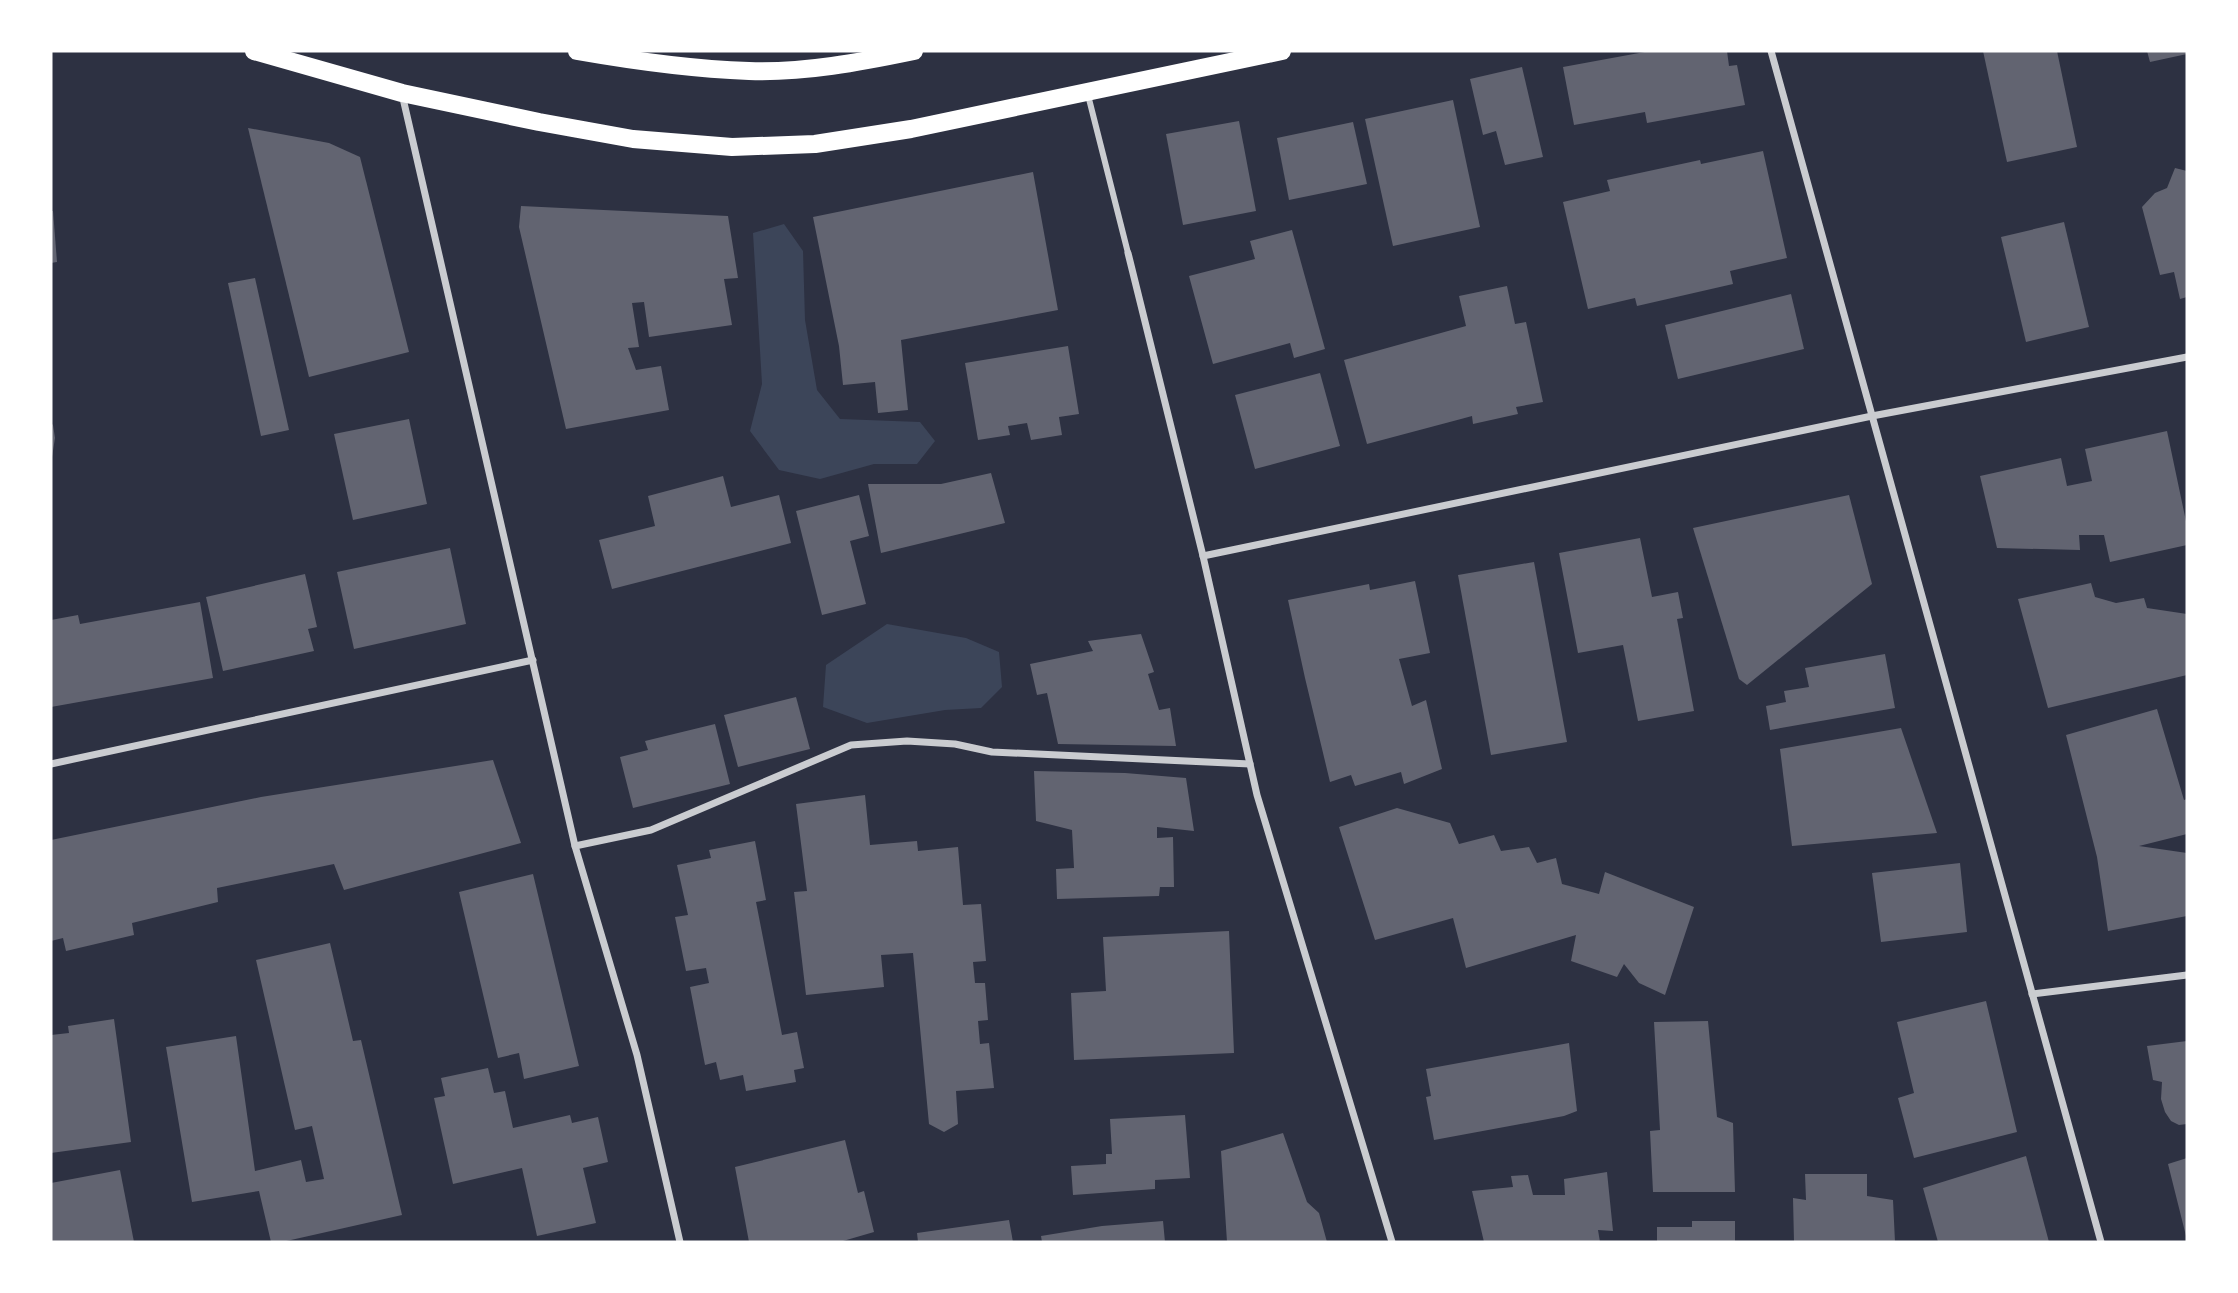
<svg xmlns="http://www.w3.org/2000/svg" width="2238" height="1293" viewBox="0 0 2238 1293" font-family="Ubuntu,sans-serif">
<rect width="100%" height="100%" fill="#2d3142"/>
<g fill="#3c4559">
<path d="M784,224L803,251L805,320L817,390L840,419L920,422L935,441L917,464H874L820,479L779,470L750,431L762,384L753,233Z"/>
<path d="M887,624L966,638L999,652L1002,687L981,708L945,710L867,723L823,707L826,665Z"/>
</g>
<g fill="#626471">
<path d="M1650,51H1727L1729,66L1737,65L1745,105L1647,123L1645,112L1574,125L1563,67Z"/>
<path d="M1983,51H2057L2077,147L2007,162Z"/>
<path d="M2147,51H2187V54L2150,62Z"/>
<path d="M1522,67L1543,157L1505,165L1496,131L1483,135L1470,79Z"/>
<path d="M1453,100L1480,227L1393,246L1365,119Z"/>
<path d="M1239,121L1256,211L1183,225L1166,134Z"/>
<path d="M1353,122L1367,184L1289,200L1277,138Z"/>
<path d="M248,128L329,143L360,157L409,352L309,377Z"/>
<path d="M1763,151L1787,258L1730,271L1733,284L1637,306L1635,298L1588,309L1563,202L1610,191L1607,180L1700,160L1701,164Z"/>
<path d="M2175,168L2187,171V297L2180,299L2174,272L2160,275L2142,207L2155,193L2167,188Z"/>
<path d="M1033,172L1058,310L901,340L908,410L878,413L875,382L843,385L839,346L813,217Z"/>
<path d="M521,206L728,216L738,278L724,279L732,325L649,337L644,302L632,303L639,347L628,348L636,370L661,366L669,410L566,429L519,227Z"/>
<path d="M51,211H53L57,262L51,263Z"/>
<path d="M2064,222L2089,327L2026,342L2001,237Z"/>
<path d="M1292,230L1325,349L1294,358L1290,343L1213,364L1189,276L1255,259L1250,241Z"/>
<path d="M255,278L289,430L261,436L228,283Z"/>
<path d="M1507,286L1515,324L1526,322L1543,402L1516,407L1518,414L1473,424L1472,416L1461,419L1367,444L1344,360L1466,326L1459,296Z"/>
<path d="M1791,294L1804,349L1678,379L1665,325Z"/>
<path d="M1068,346L1079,414L1059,417L1062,435L1031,440L1027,423L1008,426L1010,435L978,440L965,363Z"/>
<path d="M1320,373L1340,446L1255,469L1235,395Z"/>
<path d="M409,419L427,504L353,520L334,434Z"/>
<path d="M51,423L53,425L55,438L52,457Z"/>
<path d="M2167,431L2187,526V545L2110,562L2104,535H2079L2080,550L1997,548L1980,476L2061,458L2067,486L2092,481L2085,449Z"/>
<path d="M991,473L1005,523L881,553L868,484H941Z"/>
<path d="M723,476L731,507L779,495L791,543L612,589L599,540L655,526L648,496Z"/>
<path d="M859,495L869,536L850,541L866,604L822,615L796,511Z"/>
<path d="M1849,495L1872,584L1747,685L1739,679L1693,528Z"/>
<path d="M1640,538L1652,597L1678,592L1683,618L1677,619L1694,711L1638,721L1623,645L1578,653L1559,553Z"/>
<path d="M450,548L466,624L354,649L337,572Z"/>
<path d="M1534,562L1567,742L1491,755L1458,575Z"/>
<path d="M305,574L317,627L308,629L314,651L223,671L206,597Z"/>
<path d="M1415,581L1430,653L1399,659L1412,706L1426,700L1442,769L1404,784L1401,772L1355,786L1351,775L1330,782L1305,678L1288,600L1369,584L1370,590Z"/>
<path d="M2091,583L2095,597L2116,603L2144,598L2147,608L2187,614V675L2048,708L2018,599Z"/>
<path d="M200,602L213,678L51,707V620L78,615L80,624Z"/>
<path d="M1141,634L1154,672L1148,674L1159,710L1170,708L1176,746L1058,744L1047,693L1037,695L1030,664L1093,651L1088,641Z"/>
<path d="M1885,654L1895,708L1770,730L1766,706L1786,702L1784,691L1809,687L1805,668Z"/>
<path d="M796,697L810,749L738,767L724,715Z"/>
<path d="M2157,709L2184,800L2187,799V834L2139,846L2187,853V916L2108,931L2097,857L2066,735Z"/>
<path d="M715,724L730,784L633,808L620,757L648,750L645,741Z"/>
<path d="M1901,728L1937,833L1792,846L1780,749Z"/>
<path d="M493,760L521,843L344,890L334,864L217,888L218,902L132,923L134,935L66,951L63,938L51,941V840L261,797Z"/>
<path d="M1034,771L1125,773L1186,778L1194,831L1157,827V838L1173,837L1174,887H1160L1159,896L1057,899L1056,869L1074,868L1072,830L1036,821Z"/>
<path d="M865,795L870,845L917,841L918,851L958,847L963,905L981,904L986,961L973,962L975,983H985L988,1020L978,1021L980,1044L989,1043L994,1088L956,1091L958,1124L944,1132L929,1124L913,953L881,955L884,987L806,995L794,892L807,891L796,804Z"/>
<path d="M1397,808L1450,823L1459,844L1494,835L1501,851L1529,847L1537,863L1556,858L1562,884L1599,894L1605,872L1694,907L1665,995L1639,983L1624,964L1617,977L1571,961L1576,935L1466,968L1453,918L1375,940L1339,827Z"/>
<path d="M755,841L766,900L756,902L782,1035L797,1032L804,1068L794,1070L796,1082L746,1091L743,1075L720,1080L716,1062L705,1065L690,987L709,983L706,968L686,971L675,917L688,915L677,865L711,858L709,850Z"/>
<path d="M1960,863L1967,932L1881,942L1872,873Z"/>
<path d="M533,874L579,1066L524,1079L519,1053L498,1058L459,892Z"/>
<path d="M1229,931L1234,1053L1074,1060L1071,993L1106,991L1103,937Z"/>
<path d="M330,943L353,1041L361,1040L402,1215L282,1242H271L259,1191L192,1202L166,1047L236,1036L255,1171L301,1160L306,1182L324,1179L312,1126L295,1130L256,960Z"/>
<path d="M1986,1001L2017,1132L1914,1158L1898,1098L1914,1093L1897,1022Z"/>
<path d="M114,1019L131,1142L51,1153V1035L69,1033L68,1026Z"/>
<path d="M1708,1021L1717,1117L1733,1123L1735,1192H1653L1650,1131L1660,1130L1654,1022Z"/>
<path d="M2187,1041V1124L2179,1125L2171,1121L2165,1112L2161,1099L2162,1082L2153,1080L2147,1046Z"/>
<path d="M1569,1043L1577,1111L1564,1116L1434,1140L1426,1097L1431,1096L1426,1069Z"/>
<path d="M488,1068L494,1093L505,1091L513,1128L570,1115L572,1123L598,1117L608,1162L583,1168L596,1223L537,1236L522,1168L453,1184L434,1098L445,1096L441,1078Z"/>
<path d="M1185,1115L1190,1178L1155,1180V1189L1073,1195L1071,1166L1106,1164V1154H1112L1110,1119Z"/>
<path d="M1283,1133L1307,1202L1319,1213L1327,1242H1227L1221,1151Z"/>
<path d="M845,1140L858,1193L864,1191L874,1232L843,1241V1242H749L735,1167Z"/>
<path d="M2026,1156L2049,1242H1938L1923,1188Z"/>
<path d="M2187,1158V1236H2186L2168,1164Z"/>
<path d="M120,1170L134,1242H52L51,1183Z"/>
<path d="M1607,1172L1613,1231L1598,1230L1600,1242H1484L1472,1191L1513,1187L1511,1176L1528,1175L1533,1195H1565L1564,1179Z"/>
<path d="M1805,1174H1867V1196L1893,1200L1895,1242H1794L1793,1198L1806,1200Z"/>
<path d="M1009,1220L1013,1242H918L917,1233Z"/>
<path d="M1163,1221L1165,1242H1042L1041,1236L1102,1226Z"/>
<path d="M1692,1221H1735V1242H1657V1227H1692Z"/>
</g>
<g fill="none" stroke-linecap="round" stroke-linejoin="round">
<path stroke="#caccd0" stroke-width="6" d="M1088,95L1128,253"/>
<g stroke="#caccd0" stroke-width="7">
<path d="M1771,51L2101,1242"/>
<path d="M402,94L575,846L637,1055L680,1242"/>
<path d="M1128,253L1203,556L1257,795L1392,1242"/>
<path d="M1203,556L1872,416L2187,357"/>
<path d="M51,764L533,660"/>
<path d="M575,846L651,830L851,745L907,741L955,744L992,752L1250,764"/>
<path d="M2032,994L2187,975"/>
</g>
<g stroke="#fff" stroke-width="18">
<path d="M254,51L402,93L539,122L633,139L732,147L815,144L911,129L1282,51"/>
<path d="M577,51C634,61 691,69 749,71C804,73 861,62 914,51"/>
</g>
</g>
<rect width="2238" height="1293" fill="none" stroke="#ffffff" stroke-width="105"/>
</svg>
